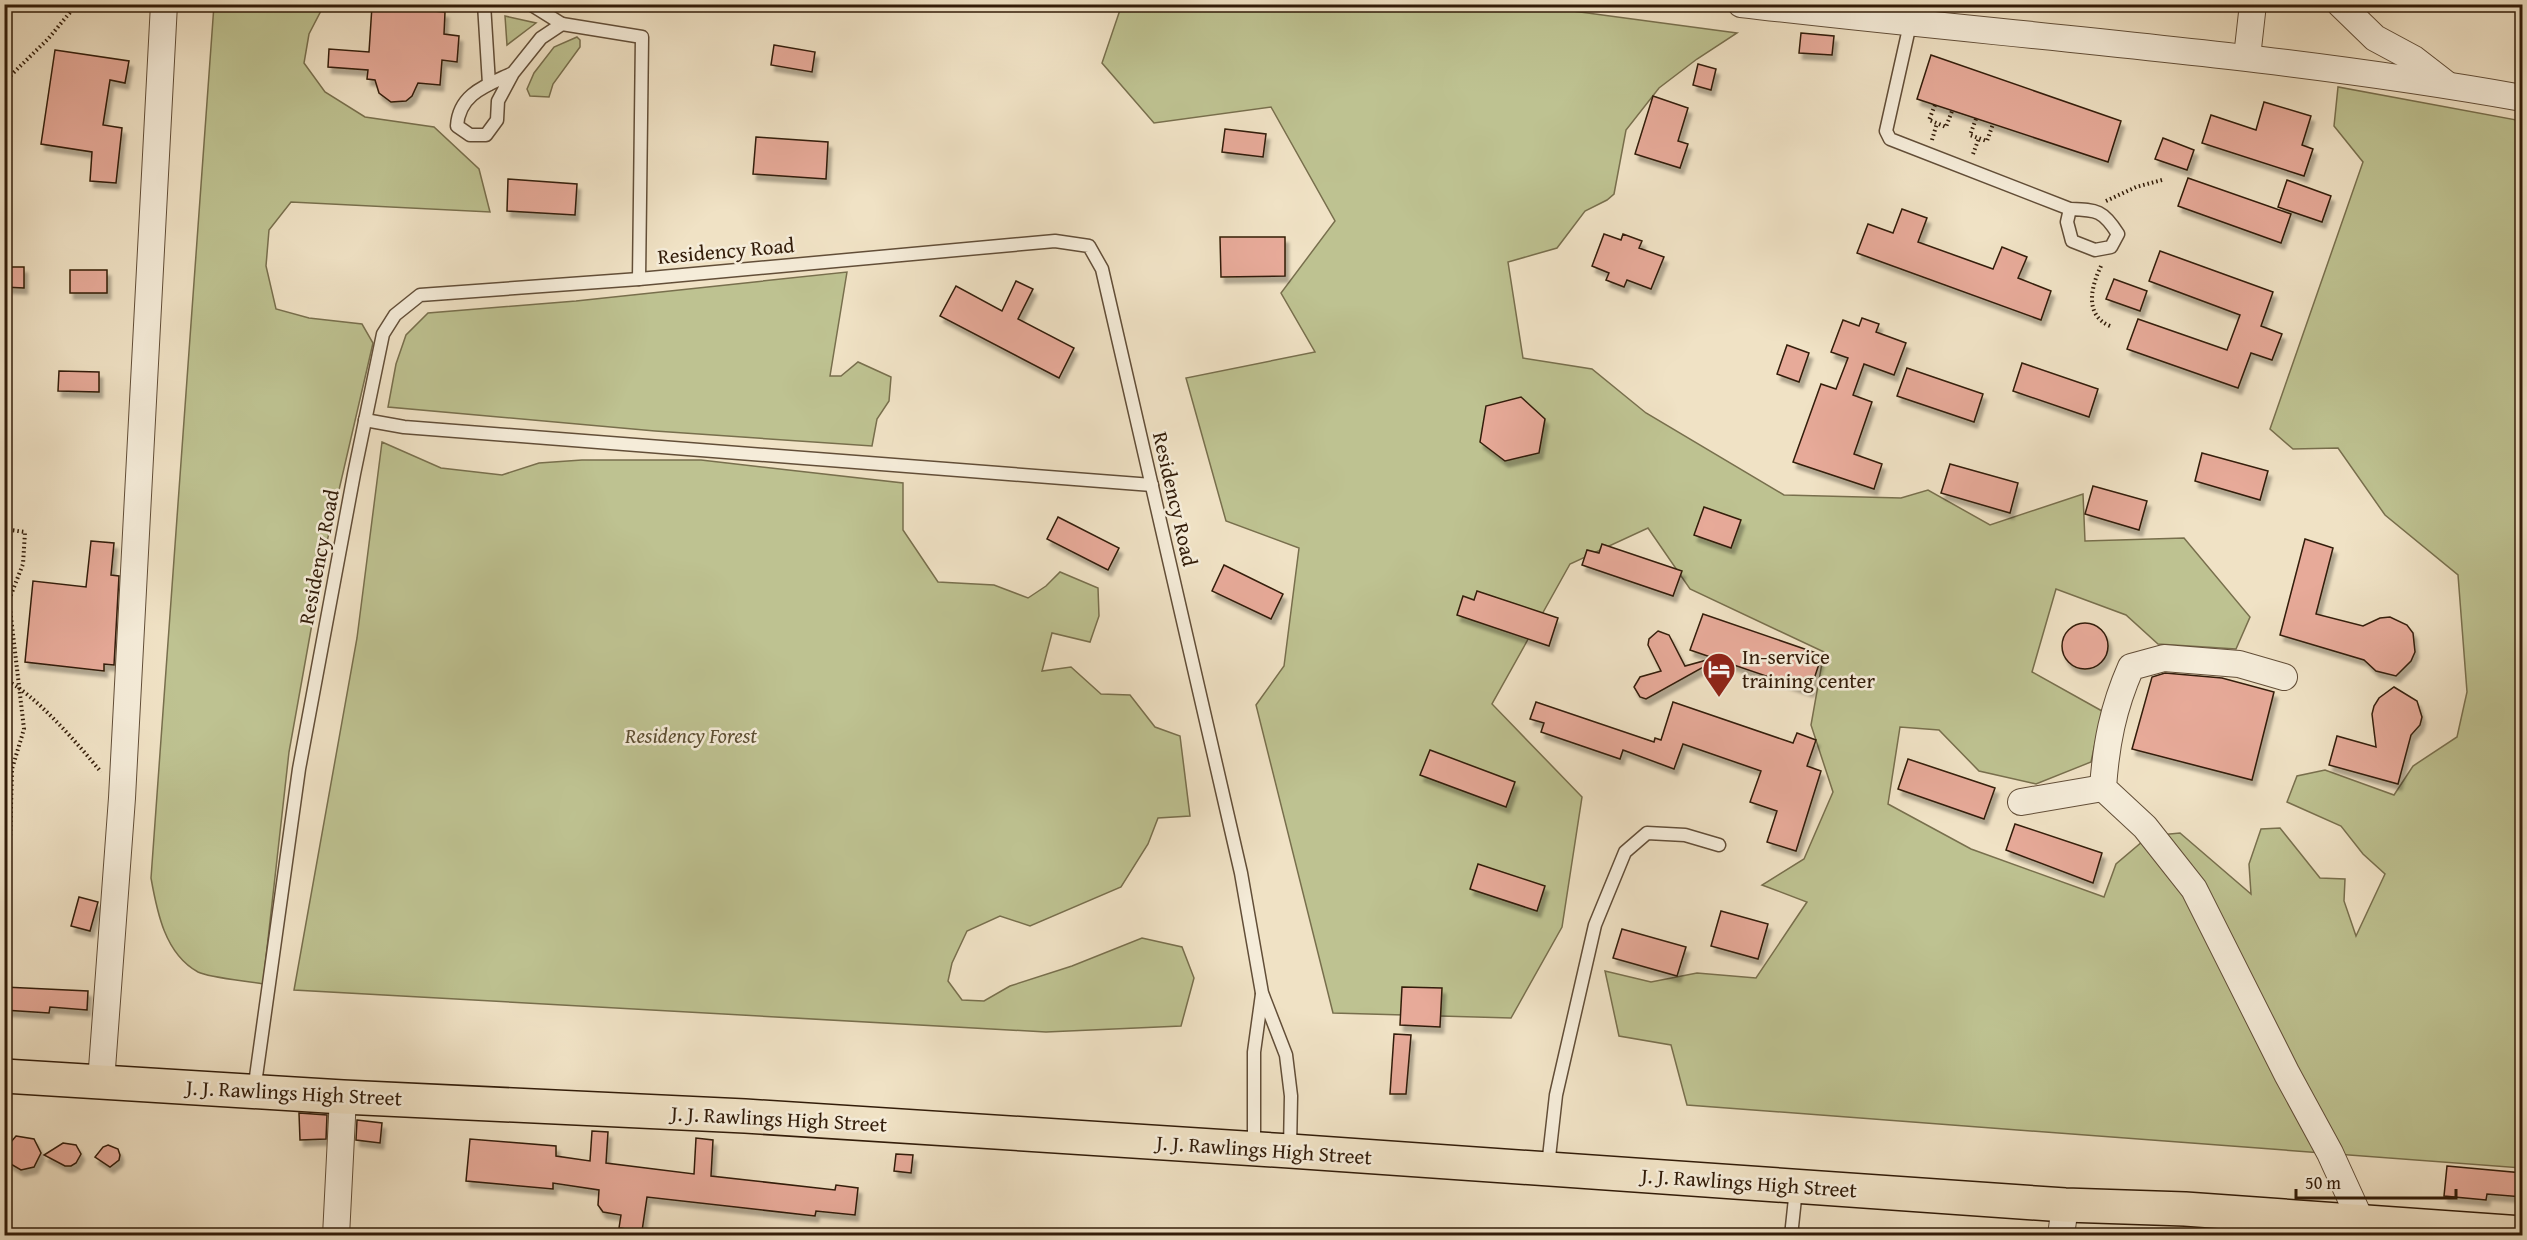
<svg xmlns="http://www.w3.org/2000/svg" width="2527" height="1240" viewBox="0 0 2527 1240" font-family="'Gentium Book Plus',serif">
<defs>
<filter id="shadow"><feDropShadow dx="3.5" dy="6" stdDeviation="1.5" flood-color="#0004"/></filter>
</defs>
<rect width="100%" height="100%" fill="#f0e2c5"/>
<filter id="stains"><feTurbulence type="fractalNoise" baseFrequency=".00333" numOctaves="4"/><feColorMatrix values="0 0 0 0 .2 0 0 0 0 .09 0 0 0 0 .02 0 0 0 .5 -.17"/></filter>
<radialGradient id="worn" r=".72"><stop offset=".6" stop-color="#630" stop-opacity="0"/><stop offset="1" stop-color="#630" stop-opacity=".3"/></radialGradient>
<g fill="#bec291" stroke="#786f4d" stroke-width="1.5">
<path d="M1122,4H1521L1737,33L1697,59L1659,88L1626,130L1614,194L1607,200L1585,211L1557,248L1508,262L1523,358L1592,369L1646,413L1784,495L1901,498L1928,490L1990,525L2083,494L2085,541L2184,538L2250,617L2236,649L2158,644L2126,615L2056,589L2032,672L2102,711L2091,762L2036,784L1979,771L1939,730L1900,727L1888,804L1971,849L2104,897L2116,864L2149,836L2180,833L2251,894L2249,864L2261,829L2280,828L2320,878L2345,879L2344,901L2356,936L2385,874L2363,854L2341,826L2287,802L2297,776L2325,770L2394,795L2413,766L2457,737L2467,692L2458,575L2385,515L2338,448L2293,449L2270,429L2363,162L2334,126L2338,87L2522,121V1168L1687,1105L1671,1045L1619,1036L1605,971L1651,982L1697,973L1756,978L1807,902L1762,885L1804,859L1833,792L1811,725L1824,652L1690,589L1648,528L1570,564L1492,704L1582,797L1562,927L1511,1018L1333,1013L1256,705L1284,666L1299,548L1226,521L1186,378L1315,352L1281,293L1335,221L1271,107L1154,123L1102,63Z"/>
<path d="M214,5H324L309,34L304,63L325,92L365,117L434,127L479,169L490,212L291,202L269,230L266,266L276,309L309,318L362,324L373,343L326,546L289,752L263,984C248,981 210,978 198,972C165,954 157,912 151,878Z"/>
<path d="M505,16L536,23L507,45Z"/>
<path d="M577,37L580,40V47L553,84L549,97L530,96L527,89L534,73L554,47Z"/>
<path d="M847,272L830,376H841L858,362L891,377L889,401L877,419L872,446L655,431L388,407L396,364L406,335L428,313L576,301Z"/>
<path d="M382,442L441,468L502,475L539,463L582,460H701L903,483V530L938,582L994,585L1028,598L1046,586L1060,572L1098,588L1099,616L1090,642L1052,633L1042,671L1071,667L1101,694L1130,695L1155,727L1180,736L1190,816L1158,818L1148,844L1121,887L1030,926L1000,916L967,931L952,963L948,981L962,1000L984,1001L1010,986L1072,966L1142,938L1182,947L1194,978L1181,1026L1046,1032L294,990L357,638Z"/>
</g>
<g fill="#e7aa99" stroke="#321c09" stroke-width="1.5" filter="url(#shadow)">
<path d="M372,6L445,12L444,34L459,36L457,62L442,60L440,85L418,83L412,96L406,101L391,102L379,93L375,80L367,79L368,70L328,67L329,49L369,52Z"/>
<path d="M1801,33L1834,36L1832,55L1799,53Z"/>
<path d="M774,45L815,52L812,72L771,65Z"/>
<path d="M55,50L129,61L125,83L110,80L103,125L122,128L116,183L90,181L92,152L41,144Z"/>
<path d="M1931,55L2121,121L2108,162L1917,99Z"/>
<path d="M1698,64L1716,69L1711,90L1693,85Z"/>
<path d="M1653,96L1688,108L1678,141L1688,144L1680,168L1635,154Z"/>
<path d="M2264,102L2311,116L2302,145L2313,149L2304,176L2202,143L2211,115L2256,130Z"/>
<path d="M1225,129L1266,134L1263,157L1222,152Z"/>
<path d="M756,137L828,142L826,179L753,174Z"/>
<path d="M2163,138L2194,150L2187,170L2155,159Z"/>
<path d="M2188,178L2291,214L2281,243L2178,206Z"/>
<path d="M508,179L577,184L575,215L507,211Z"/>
<path d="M2287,180L2331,196L2322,222L2278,207Z"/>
<path d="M1902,209L1927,218L1918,242L1993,269L2002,247L2027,257L2018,278L2051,291L2041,320L1857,253L1868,224L1893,233Z"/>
<path d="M1604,234L1621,240L1623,234L1642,241L1639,248L1664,257L1651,289L1627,280L1624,287L1606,280L1609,273L1592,266Z"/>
<path d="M1220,237H1285V276L1221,277Z"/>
<path d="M2160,251L2273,292L2261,326L2282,334L2272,360L2251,353L2238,388L2127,349L2138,319L2227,350L2240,315L2149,281Z"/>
<path d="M4,267H24V288L4,287Z"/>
<rect x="70" y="270" width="37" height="23"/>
<path d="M2114,279L2147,291L2140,311L2106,299Z"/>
<path d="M1016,281L1033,289L1018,319L1074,348L1059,378L940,316L956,286L1002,311Z"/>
<path d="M1862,318L1879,324L1876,332L1906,343L1894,375L1864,364L1853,395L1872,402L1854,454L1882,464L1874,489L1793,462L1821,384L1836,389L1848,358L1831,352L1843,320L1859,326Z"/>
<path d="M1787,345L1809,353L1799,382L1777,374Z"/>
<path d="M2022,363L2098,389L2089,417L2013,391Z"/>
<path d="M1907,368L1983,394L1974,422L1897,396Z"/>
<path d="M59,371L99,372V392L58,391Z"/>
<path d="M1521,397L1545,419L1539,453L1505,461L1480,442L1486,406Z"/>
<path d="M2202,453L2268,471L2260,500L2195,481Z"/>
<path d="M1950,464L2018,483L2010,513L1941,493Z"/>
<path d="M2093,486L2147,501L2139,530L2085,514Z"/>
<path d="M1704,507L1741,520L1731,548L1694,535Z"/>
<path d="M1058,517L1119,548L1108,570L1047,539Z"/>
<path d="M2305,539L2333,548L2316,614L2363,626L2380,618L2390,617L2407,625L2413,633L2415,652L2411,661L2396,676L2376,671L2364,660L2280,635Z"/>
<path d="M91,541L114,543L111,575L119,576L114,665L104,664V671L25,662L33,581L86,587Z"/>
<path d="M1602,544L1682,571L1673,596L1582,565L1587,550L1599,553Z"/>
<path d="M1224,565L1283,594L1271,619L1212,591Z"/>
<path d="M1477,591L1558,618L1549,646L1457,615L1463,596L1474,600Z"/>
<path d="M1703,614L1822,655L1810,691L1690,650Z"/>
<circle cx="2085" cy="646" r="23"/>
<path d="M1658,631L1669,635L1685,666L1707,660L1709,664L1646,699L1640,697L1634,687L1640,677L1661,671L1648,645L1649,639Z"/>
<path d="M2165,673L2222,678L2274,692L2252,780L2132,749L2152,677Z"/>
<path d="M2394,687L2417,701L2422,717L2420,725L2411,735L2398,784L2329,765L2337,736L2376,747L2372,714L2374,706L2379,698Z"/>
<path d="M1536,702L1654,742L1655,738L1661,740L1673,702L1793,743L1797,733L1816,740L1807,766L1821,771L1796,851L1767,842L1777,811L1750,802L1761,771L1683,744L1674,769L1623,750L1620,759L1541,732L1544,723L1530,719Z"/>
<path d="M1430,750L1515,782L1506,807L1420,775Z"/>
<path d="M1908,759L1995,788L1984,819L1898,789Z"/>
<path d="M2015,824L2102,853L2093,883L2006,850Z"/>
<path d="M1478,864L1545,886L1537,911L1470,889Z"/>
<path d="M79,897L98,902L90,931L71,926Z"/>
<path d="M1721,911L1768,924L1758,959L1711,946Z"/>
<path d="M1622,929L1686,947L1677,976L1613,958Z"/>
<path d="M4,987L88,991L87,1010L50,1007L49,1013L4,1010Z"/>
<path d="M1402,987L1442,988L1440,1027L1400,1025Z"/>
<path d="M1394,1034L1411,1035L1406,1094H1390Z"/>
<path d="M299,1113L327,1115L326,1139L300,1140Z"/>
<path d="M357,1120L382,1123L380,1143L356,1140Z"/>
<path d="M592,1131L608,1132L606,1163L694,1174L696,1138L713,1140L711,1176L835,1190L836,1185L858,1188L855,1215L816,1211L815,1216L647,1197L642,1231L619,1228L621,1215L603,1212L598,1205L599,1190L553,1183V1189L466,1181L470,1139L556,1146V1156L590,1161Z"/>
<path d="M16,1136L34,1139L41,1153L34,1167L21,1170L9,1163L5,1149Z"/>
<path d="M63,1143L76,1145L81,1154L76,1163L71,1166H65L44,1155Z"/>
<path d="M108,1145L118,1149L120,1155L119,1160L110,1167L95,1157L103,1147Z"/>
<path d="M896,1154L913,1155L911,1173L894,1171Z"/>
<path d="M2447,1166L2523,1173V1197L2487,1194L2486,1200L2444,1196Z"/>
</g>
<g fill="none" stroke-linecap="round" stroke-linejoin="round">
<defs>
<g id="service">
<path d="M484,4L489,84"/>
<path d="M530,4L562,24"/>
<path d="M1910,24L1886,131L1890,139L2070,209C2097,210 2103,210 2118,234L2111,247L2095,250L2072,241L2067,222L2070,209"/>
<path d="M513,73C488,85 459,93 457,126L470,135H486L497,120L498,101L513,73L541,38L562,24L642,37L639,279"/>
<path d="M365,420L404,427L1152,485"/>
<path d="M254,1091L299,769L354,474L383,334L395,315L420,295L639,279L1055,241L1089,246L1102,269L1241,873L1262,993L1286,1055L1291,1096L1290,1149"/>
<path d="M1254,1148V1052L1262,994"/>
<path d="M1548,1166L1556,1095L1595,925L1625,852L1647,833L1685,835L1719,845"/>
<path d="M1791,1236L1796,1189"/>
</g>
<g id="minor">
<path d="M1741,4C2002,35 2264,52 2522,98"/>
<path d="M2340,4L2375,38L2414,59L2445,83"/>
<path d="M2247,57L2253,4"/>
<path d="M2284,677L2239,664L2164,658L2131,667C2113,708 2106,744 2103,788L2145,827L2194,889L2287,1074L2330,1153L2361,1221"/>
<path d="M2021,802L2103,788"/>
<path d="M101,1082L122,798L164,4"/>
<path d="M336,1236L343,1097"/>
<path d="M2061,1236L2065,1205"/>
</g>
<path id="primary" d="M4,1076L343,1097L745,1116L1290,1151L2065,1205L2185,1209L2522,1233"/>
</defs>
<use href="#service" stroke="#624e38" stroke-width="15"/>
<use href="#minor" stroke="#624e38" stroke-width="28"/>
<use href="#primary" stroke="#321c09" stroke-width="36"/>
<g stroke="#321c09" stroke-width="4" stroke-dasharray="1.5 3" stroke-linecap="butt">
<path d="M4,82L48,39L77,4"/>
<path d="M1935,105L1929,120L1946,127L1952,111"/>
<path d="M1976,119L1970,135L1987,141L1993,124"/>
<path d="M1932,140L1937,123"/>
<path d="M1973,154L1979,138"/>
<path d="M2106,201L2136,187L2162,180"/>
<path d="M2101,266C2091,287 2084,315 2110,326"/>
<path d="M4,529L25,532L23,564L9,600L24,729L12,769L7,951L4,954"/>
<path d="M4,679C35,694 78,744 101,772"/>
</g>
<use href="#service" stroke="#f5ecd9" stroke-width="12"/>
<use href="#minor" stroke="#f5ecd9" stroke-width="26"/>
<use href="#primary" stroke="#f0e2c5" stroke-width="33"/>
</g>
<defs>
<symbol id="hotel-pin" viewBox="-11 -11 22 30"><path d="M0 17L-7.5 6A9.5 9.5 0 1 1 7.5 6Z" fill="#8f2418" stroke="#f5ecd9"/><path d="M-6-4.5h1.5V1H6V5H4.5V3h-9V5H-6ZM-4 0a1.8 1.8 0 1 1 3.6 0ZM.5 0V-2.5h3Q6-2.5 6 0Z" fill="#fff"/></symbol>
</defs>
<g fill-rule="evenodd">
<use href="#hotel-pin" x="1700" y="650" width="38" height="52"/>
</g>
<g text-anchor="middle" stroke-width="5" stroke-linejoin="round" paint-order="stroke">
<g font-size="21" fill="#321c09" stroke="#f5ecd9">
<text transform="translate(726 251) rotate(-5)" y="7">Residency Road</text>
<text transform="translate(1175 499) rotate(77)" y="7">Residency Road</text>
<text transform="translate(319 557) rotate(-79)" y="7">Residency Road</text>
<text transform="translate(294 1093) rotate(3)" y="7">J. J. Rawlings High Street</text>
<text transform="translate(779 1119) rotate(3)" y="7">J. J. Rawlings High Street</text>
<text transform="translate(1264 1150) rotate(4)" y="7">J. J. Rawlings High Street</text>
<text transform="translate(1749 1183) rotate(4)" y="7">J. J. Rawlings High Street</text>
</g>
<g font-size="21" fill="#321c09" stroke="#f5ecd9" text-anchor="start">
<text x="1742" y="664">In-service<tspan x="1742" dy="24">training center</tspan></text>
</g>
<g font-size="21" font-style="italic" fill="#5c4e32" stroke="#f5ecd9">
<text x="691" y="743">Residency Forest</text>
</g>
</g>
<rect width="2527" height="1240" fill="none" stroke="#f0e2c5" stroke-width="24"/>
<rect x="6" y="6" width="2515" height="1228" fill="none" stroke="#321c09" stroke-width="3"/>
<rect x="12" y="12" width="2503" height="1216" fill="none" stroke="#321c09" stroke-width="1.5"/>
<path d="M2296 1189v9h160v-9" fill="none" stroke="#321c09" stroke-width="3"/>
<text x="2305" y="1189" font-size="18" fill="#321c09" stroke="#f5ecd9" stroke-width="4.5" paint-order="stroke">50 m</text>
<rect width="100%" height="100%" filter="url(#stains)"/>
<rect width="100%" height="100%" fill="url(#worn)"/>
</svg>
